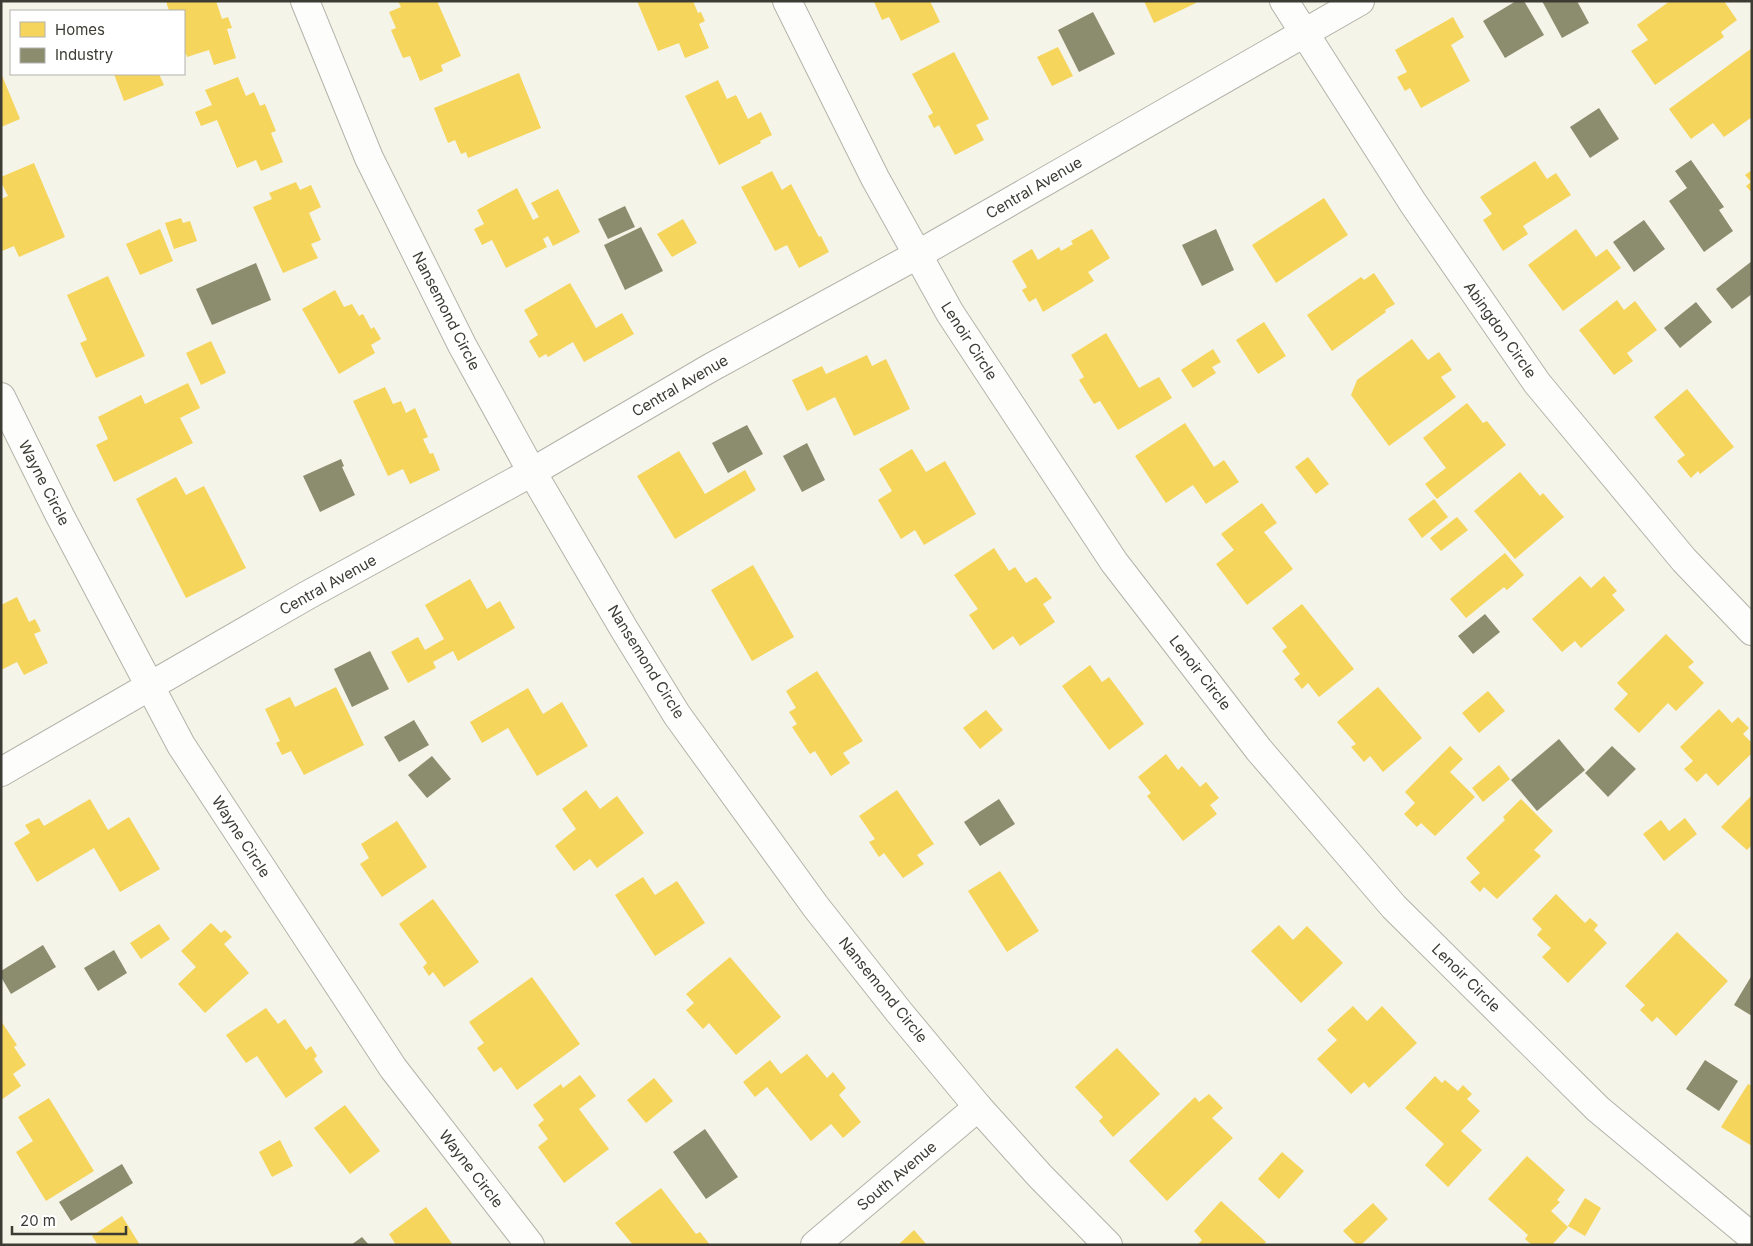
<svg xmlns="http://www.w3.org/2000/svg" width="1753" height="1246" viewBox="0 0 1753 1246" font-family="Inter,sans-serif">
<rect width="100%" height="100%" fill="#f4f4e8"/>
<g fill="#f6d55c">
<path d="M166,1H216L222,19L228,17L232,28L227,29L236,58L214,65L209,50L187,57L186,54H184V11H169Z"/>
<path d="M398,1H437L461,56L441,65L443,71L420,81L410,56L403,58L391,30L396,28L389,12L401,7Z"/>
<path d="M637,1H693L698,13L701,12L705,21L699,24L709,48L685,58L679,43L658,51Z"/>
<path d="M876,1H930L940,22L901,41L889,17L882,20L874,2Z"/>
<path d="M1144,1H1195L1196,3L1154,23Z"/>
<path d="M1670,1H1724L1737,20L1721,32L1724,37L1655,85L1631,51L1648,40L1637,25Z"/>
<path d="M1453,17L1464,37L1451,45L1470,81L1421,108L1410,88L1405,91L1397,77L1407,72L1395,50Z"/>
<path d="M1058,47L1073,76L1052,86L1037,57Z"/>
<path d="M1752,48V117L1724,137L1713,123L1691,139L1669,109Z"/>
<path d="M954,52L989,119L976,125L984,140L955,155L939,125L934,128L928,116L933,113L912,74Z"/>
<path d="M1,73L20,119L1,127Z"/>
<path d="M519,73L541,128L468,158L466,152L461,154L455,140L448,143L434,108Z"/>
<path d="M114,74H159L164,85L124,101Z"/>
<path d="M238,77L246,96L254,92L260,106L265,104L276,131L271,133L283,162L261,171L256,160L237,168L217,120L201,126L195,112L212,105L205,90Z"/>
<path d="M718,80L727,99L736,95L748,119L761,112L772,135L760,141L761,143L719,165L685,96Z"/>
<path d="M1535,161L1547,179L1556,173L1571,195L1523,226L1528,234L1503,251L1483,220L1492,214L1480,197Z"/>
<path d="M34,163L65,237L19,257L14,246L2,251L1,250V199L8,196L1,182V177Z"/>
<path d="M1752,170V193L1746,186L1751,182L1745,175Z"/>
<path d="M772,171L782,190L791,184L819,237L821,236L829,252L799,268L787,245L775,251L741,187Z"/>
<path d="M296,182L300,190L311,185L321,207L309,213L321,240L311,244L318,258L283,273L253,207L272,199L269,193Z"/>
<path d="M517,188L533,220L539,217L531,203L558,189L580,232L553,246L548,236L543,239L547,247L506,268L492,240L482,245L474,229L484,224L477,210Z"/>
<path d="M1324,198L1348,235L1276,283L1252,245Z"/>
<path d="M181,218L183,223L190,221L197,241L174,249L165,223Z"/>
<path d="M683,219L697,243L672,257L657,234Z"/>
<path d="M160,229L173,261L140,275L126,244Z"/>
<path d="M1092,229L1110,258L1088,272L1094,281L1043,312L1036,298L1029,302L1022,290L1027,287L1012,261L1032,249L1038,260L1059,247L1061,251L1073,244L1071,241Z"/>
<path d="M1576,229L1596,257L1607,249L1621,268L1563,311L1528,265Z"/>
<path d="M1374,273L1395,304L1385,310L1386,312L1332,351L1307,315L1361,277L1364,280Z"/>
<path d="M108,276L145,356L96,378L80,343L87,340L67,295Z"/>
<path d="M570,283L596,328L622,313L634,334L584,362L573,342L548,357L546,354L539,358L529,341L538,335L524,310Z"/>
<path d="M335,290L344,307L352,304L359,316L363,314L371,329L374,327L381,339L371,345L375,353L339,374L302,309Z"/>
<path d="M1617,300L1624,310L1635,301L1657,330L1627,353L1633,361L1614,375L1579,330Z"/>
<path d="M1264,322L1286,356L1258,374L1236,340Z"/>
<path d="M1106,333L1139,388L1159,377L1172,398L1118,430L1100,401L1094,404L1079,380L1084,377L1071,355Z"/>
<path d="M1412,339L1428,360L1439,352L1452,370L1441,377L1456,397L1389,446L1351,395L1357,380Z"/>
<path d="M211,341L226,373L201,385L186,353Z"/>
<path d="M1213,349L1221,362L1212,367L1216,373L1193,388L1181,370Z"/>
<path d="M867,355L872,366L886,359L910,409L854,436L835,397L807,411L792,380L822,366L826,374Z"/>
<path d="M188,383L200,408L180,418L193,443L114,482L96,445L108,439L98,417L141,395L145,404Z"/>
<path d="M385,387L393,404L401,401L406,413L415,408L428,437L423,439L430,454L433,453L440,470L410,484L403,469L388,476L353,401Z"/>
<path d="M1687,389L1734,447L1700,474L1698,471L1691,478L1677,461L1685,455L1654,417Z"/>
<path d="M1467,403L1483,423L1487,421L1506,445L1437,499L1425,484L1446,468L1423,438Z"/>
<path d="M1185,423L1214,467L1224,460L1239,482L1206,504L1193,485L1166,503L1135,456Z"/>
<path d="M912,449L926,472L945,461L976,514L924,545L915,530L901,539L878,500L892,491L879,469Z"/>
<path d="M679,451L705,494L745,470L756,490L675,539L637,476Z"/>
<path d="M1308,457L1329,484L1316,494L1295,467Z"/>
<path d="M1520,472L1540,496L1543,493L1564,517L1515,559L1474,511Z"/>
<path d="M176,477L186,495L204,486L246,568L186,598L136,499Z"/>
<path d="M1434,499L1448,517L1422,538L1408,519Z"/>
<path d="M1262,503L1277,523L1264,532L1293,569L1247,605L1216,564L1234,550L1221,534Z"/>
<path d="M1457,517L1468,530L1441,551L1430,538Z"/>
<path d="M994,548L1009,571L1015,567L1026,583L1036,577L1052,598L1043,604L1055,622L1020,646L1013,636L993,650L969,615L978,609L954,575Z"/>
<path d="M1505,553L1524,575L1507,590L1504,587L1466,618L1450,599Z"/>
<path d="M753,565L794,637L752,661L711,590Z"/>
<path d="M1580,576L1591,588L1604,576L1617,591L1612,595L1625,610L1581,648L1575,641L1562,652L1532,619Z"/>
<path d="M470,579L487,609L500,601L515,628L458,661L453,651L433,662L436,668L408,683L391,652L418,637L425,650L444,639L425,605Z"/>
<path d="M17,597L29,622L35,619L41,631L34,634L48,663L24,675L17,662L1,670V605Z"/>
<path d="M1302,604L1354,669L1319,697L1308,683L1302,689L1294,679L1300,674L1282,651L1287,647L1272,628Z"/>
<path d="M1666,634L1694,662L1688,667L1704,683L1676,711L1668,703L1639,733L1614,709L1628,694L1617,683Z"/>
<path d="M1090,665L1102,682L1109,677L1144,724L1109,750L1062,686Z"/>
<path d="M817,671L863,741L843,753L850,763L831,776L815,751L810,754L792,727L797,724L789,712L796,708L786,691Z"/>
<path d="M336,687L364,745L304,775L291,751L282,755L276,743L280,741L265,709L290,697L295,707Z"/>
<path d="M1378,687L1422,738L1383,772L1370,756L1364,762L1351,747L1356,744L1337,722Z"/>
<path d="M528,688L543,714L562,702L588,746L537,776L508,728L482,743L470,722Z"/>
<path d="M1488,691L1505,711L1479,733L1462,713Z"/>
<path d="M1719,709L1732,723L1738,717L1749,728L1743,734L1752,743V753L1718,786L1706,773L1697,782L1684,769L1693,761L1680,747Z"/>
<path d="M986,710L1003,730L980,749L963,728Z"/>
<path d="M1450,746L1463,759L1450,772L1475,797L1435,836L1421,823L1417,827L1404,814L1415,803L1405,792Z"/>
<path d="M1166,754L1178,770L1182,766L1200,787L1206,782L1219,798L1210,805L1217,814L1183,841L1147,796L1151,793L1138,777Z"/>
<path d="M1499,765L1510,779L1483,802L1472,788Z"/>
<path d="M586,790L600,809L617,796L644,833L597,868L590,859L574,871L555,846L576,829L562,809Z"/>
<path d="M897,790L934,844L917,855L924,864L903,878L884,853L879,857L869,842L875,839L859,816Z"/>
<path d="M1752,795V845L1747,850L1721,827Z"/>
<path d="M90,799L108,830L129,817L160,869L120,892L94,848L37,882L14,843L30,833L25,825L39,818L44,826Z"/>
<path d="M1521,799L1553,831L1534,850L1541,856L1497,899L1484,887L1480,892L1470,882L1480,873L1466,858L1505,820L1503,817Z"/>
<path d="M1685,818L1697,834L1664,861L1643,834L1661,820L1669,831Z"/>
<path d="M397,821L427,867L382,897L360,864L369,858L361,844Z"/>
<path d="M1000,871L1039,931L1007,952L968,891Z"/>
<path d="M643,877L655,895L677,881L705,923L655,956L615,895Z"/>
<path d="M1556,894L1585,923L1590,918L1598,925L1594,930L1607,943L1568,983L1542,957L1551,948L1537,935L1542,929L1532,919Z"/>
<path d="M433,899L479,962L444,987L433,972L429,976L423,967L427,963L399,924Z"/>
<path d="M211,923L221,933L225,930L232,937L224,944L249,973L205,1013L178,984L196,967L181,951Z"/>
<path d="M159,924L170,939L141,959L130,943Z"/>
<path d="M1279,925L1293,940L1307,926L1343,963L1301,1003L1251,951Z"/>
<path d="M1677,932L1728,981L1676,1036L1657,1017L1652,1022L1640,1010L1645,1005L1625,986Z"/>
<path d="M730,957L781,1017L736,1055L709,1023L703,1029L686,1010L694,1003L686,994Z"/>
<path d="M532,977L580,1044L517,1090L501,1067L494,1072L477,1048L484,1043L469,1022Z"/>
<path d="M1353,1006L1367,1021L1382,1006L1417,1043L1369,1088L1364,1082L1351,1094L1317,1059L1337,1040L1327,1030Z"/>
<path d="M266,1008L278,1024L285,1019L306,1050L311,1046L317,1056L314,1059L323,1072L286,1098L257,1056L246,1063L226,1035Z"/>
<path d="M1,1021L17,1045L14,1047L26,1065L13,1074L21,1086L1,1100Z"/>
<path d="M1117,1048L1160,1094L1113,1137L1099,1121L1103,1117L1075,1087Z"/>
<path d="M807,1054L827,1078L833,1072L846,1088L839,1095L861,1122L843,1138L831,1124L811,1141L767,1087L755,1097L743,1082L770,1060L781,1074Z"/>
<path d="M580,1075L596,1096L579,1109L609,1149L564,1183L538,1147L548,1139L538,1125L544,1120L533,1105L561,1084L563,1088Z"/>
<path d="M1435,1076L1442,1083L1445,1080L1458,1091L1463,1085L1472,1094L1467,1099L1480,1111L1461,1131L1482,1150L1448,1187L1425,1165L1444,1144L1405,1108Z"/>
<path d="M654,1078L673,1101L646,1123L627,1100Z"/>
<path d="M1748,1084L1752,1086V1146L1721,1127Z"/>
<path d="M1209,1094L1223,1108L1212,1118L1233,1138L1167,1201L1129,1161L1195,1097L1199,1102Z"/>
<path d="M49,1098L94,1171L46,1201L16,1152L33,1141L18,1117Z"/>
<path d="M345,1105L380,1151L350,1174L314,1128Z"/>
<path d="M280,1140L293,1166L272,1177L259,1152Z"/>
<path d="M1282,1152L1304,1171L1279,1199L1258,1179Z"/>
<path d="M1527,1156L1565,1190L1557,1200L1560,1202L1551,1211L1568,1227L1552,1245H1532L1525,1239L1528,1235L1488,1199Z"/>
<path d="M661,1188L696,1234L700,1232L710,1245H633L615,1223Z"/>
<path d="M1585,1198L1601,1208L1585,1236L1568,1226Z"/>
<path d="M1221,1201L1266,1242L1263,1245H1197L1202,1240L1194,1231Z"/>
<path d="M1373,1203L1388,1219L1361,1245H1357L1343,1231Z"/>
<path d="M426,1207L453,1245H396L389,1234Z"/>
<path d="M122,1216L140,1245H98L92,1236Z"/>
<path d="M914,1230L927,1245H898Z"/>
</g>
<g fill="#8c8c6e">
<path d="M1516,1H1524L1544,35L1505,58L1483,21Z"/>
<path d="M1542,1H1577L1589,23L1562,38Z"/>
<path d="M1093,12L1115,54L1079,72L1058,30Z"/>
<path d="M1599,108L1619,139L1590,158L1570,127Z"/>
<path d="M1691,160L1724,207L1719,210L1733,231L1704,252L1669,201L1687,188L1675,171Z"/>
<path d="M625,206L635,227L608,239L598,219Z"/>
<path d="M1644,220L1665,249L1634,272L1613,242Z"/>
<path d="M641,227L663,271L625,290L604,245Z"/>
<path d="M1216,229L1234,270L1202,286L1182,245Z"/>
<path d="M1752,261V294L1732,309L1716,289Z"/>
<path d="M256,263L271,300L212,325L196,289Z"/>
<path d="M1696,302L1712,322L1680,348L1664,328Z"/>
<path d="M747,425L763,454L728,473L712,443Z"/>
<path d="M807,443L825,480L802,492L783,456Z"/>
<path d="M341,459L344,466L342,467L355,495L320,512L303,476Z"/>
<path d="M1485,614L1500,632L1473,654L1458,636Z"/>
<path d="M370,651L389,689L352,707L334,669Z"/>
<path d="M414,720L429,745L399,762L384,737Z"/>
<path d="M1559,739L1585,770L1537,811L1511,780Z"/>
<path d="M1612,746L1636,769L1608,797L1585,773Z"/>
<path d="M432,756L451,779L427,798L408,775Z"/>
<path d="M999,799L1015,824L980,846L964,822Z"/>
<path d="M43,945L56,967L11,994L1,977V971Z"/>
<path d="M114,950L127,973L98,991L84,968Z"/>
<path d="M1752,975V1016L1734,1005Z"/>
<path d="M1705,1060L1738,1081L1719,1111L1686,1089Z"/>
<path d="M705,1129L738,1177L706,1199L673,1152Z"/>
<path d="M122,1164L133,1183L71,1221L59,1202Z"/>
<path d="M362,1237L369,1245H351Z"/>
</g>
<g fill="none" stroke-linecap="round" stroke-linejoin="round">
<defs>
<g id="minor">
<path d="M305,1L369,158L462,345L532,472L624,629L677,715L816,907L899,1012L978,1107L1040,1176L1108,1245"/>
<path d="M787,1L875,178L950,313L1114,562L1259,750L1394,907L1598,1109L1752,1237"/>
<path d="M1284,1L1413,203L1537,383L1684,560L1752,631"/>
<path d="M1,397L60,516L181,745L393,1068L530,1245"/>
<path d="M1,772L306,596L532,472L710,368L917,255L1360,1"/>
<path d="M815,1245L978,1107"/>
</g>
</defs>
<use href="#minor" stroke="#b3b3aa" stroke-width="30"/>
<use href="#minor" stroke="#fdfdfc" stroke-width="28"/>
</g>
<g text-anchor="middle" stroke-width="5" stroke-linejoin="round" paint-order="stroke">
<g font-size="15" fill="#3d3c34" stroke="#fff">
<text transform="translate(1034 188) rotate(-30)" y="5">Central Avenue</text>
<text transform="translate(446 311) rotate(63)" y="5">Nansemond Circle</text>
<text transform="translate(1500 330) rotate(55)" y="5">Abingdon Circle</text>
<text transform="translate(969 341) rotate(57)" y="5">Lenoir Circle</text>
<text transform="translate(680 386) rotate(-30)" y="5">Central Avenue</text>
<text transform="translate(44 483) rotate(63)" y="5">Wayne Circle</text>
<text transform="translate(328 585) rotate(-29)" y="5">Central Avenue</text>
<text transform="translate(646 662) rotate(58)" y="5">Nansemond Circle</text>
<text transform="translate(1200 673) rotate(52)" y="5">Lenoir Circle</text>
<text transform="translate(241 837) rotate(57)" y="5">Wayne Circle</text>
<text transform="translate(1466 978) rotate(45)" y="5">Lenoir Circle</text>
<text transform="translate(883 990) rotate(51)" y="5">Nansemond Circle</text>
<text transform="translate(471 1169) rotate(52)" y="5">Wayne Circle</text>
<text transform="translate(897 1176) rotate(-40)" y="5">South Avenue</text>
</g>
</g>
<rect width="1753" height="1246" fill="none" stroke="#3d3c34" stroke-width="5"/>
<rect x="10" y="10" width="175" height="65" fill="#ffffff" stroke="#b1b1ae"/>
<rect x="20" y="22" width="25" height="15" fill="#f6d55c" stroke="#b1b1ae"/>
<text x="55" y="35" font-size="15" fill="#3d3c34">Homes</text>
<rect x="20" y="48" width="25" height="15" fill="#8c8c6e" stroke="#b1b1ae"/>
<text x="55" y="60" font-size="15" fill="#3d3c34">Industry</text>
<path d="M12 1226v8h114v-8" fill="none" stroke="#3d3c34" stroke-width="2.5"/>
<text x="20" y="1226" font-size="15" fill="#3d3c34" stroke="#ffffff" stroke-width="4" paint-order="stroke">20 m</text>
</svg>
